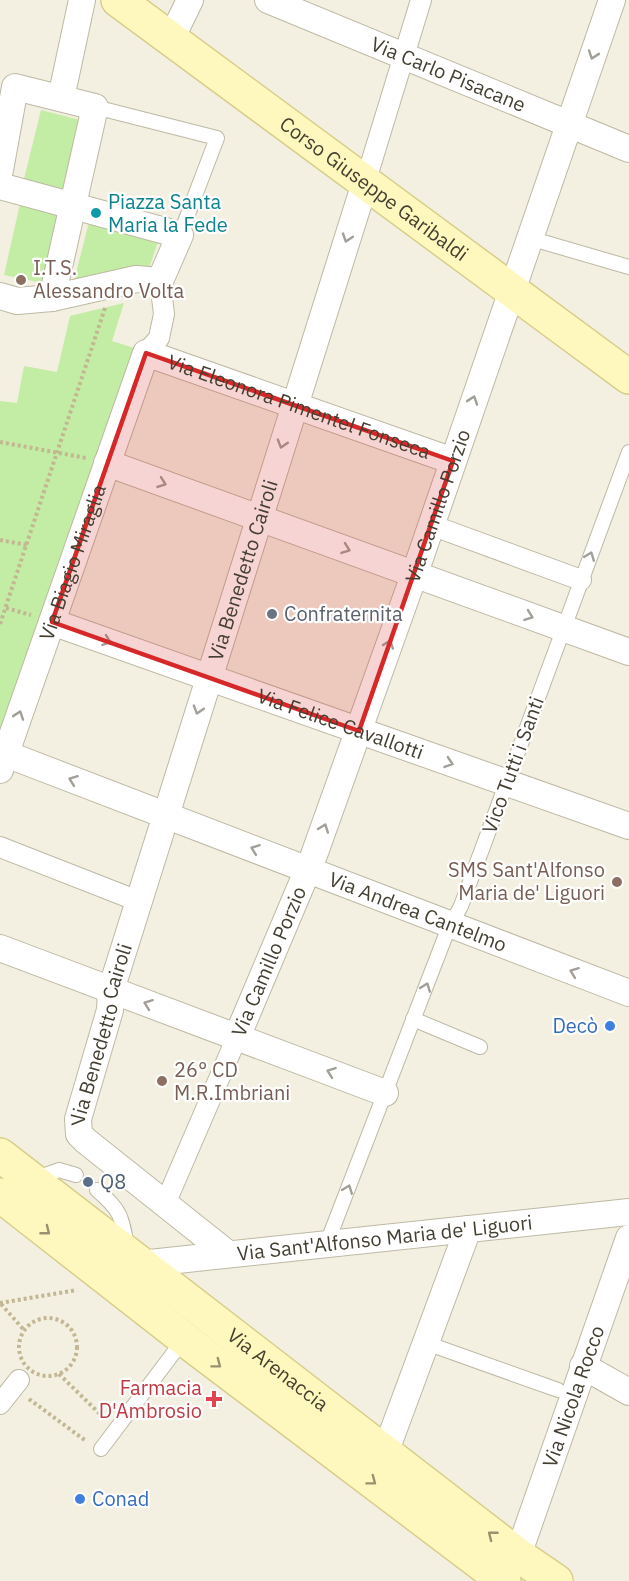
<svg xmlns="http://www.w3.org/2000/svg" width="629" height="1581" viewBox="0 0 629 1581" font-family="'IBM Plex Sans',sans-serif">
<rect width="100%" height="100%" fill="#f3f0e1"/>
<g fill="#c3eca4">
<path d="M41,110L80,120L63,193L23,183Z"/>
<path d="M20,204L59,212L43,283L4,275Z"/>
<path d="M89,222L159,239L148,271L74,281Z"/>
<path d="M124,303L112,341L134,348L2,731L0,730V401L17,403L24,366L57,372L70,316Z"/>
</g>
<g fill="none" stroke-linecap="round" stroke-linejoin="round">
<defs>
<g id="service">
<path d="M95,107L217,138L180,235"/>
<path d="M529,238L629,267"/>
<path d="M413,1019L480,1047"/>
<path d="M34,1179L59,1170L76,1175"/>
<path d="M97,1190C121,1210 122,1217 127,1247"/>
<path d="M327,1243L447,932L461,906L629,452"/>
<path d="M426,1343L558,1390"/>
<path d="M101,1449L184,1339"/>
</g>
<g id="pedestrian">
<path d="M365,183L421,0"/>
<path d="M146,353L159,338L164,314L160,281"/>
<path d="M431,525L581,580"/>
<path d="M0,847L138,901"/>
<path d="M165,1204L237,1037"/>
<path d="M0,1404L19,1380"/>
</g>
<g id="minor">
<path id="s1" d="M268,0L629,149"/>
<path d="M171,39L190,0"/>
<path d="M61,98L82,0"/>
<path d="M0,170L15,87L95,107L52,298"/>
<path d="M0,186L180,235L160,281L136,279L52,298L17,301L0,296"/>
<path d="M107,463L629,652"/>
<path id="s2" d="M52,622L629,826"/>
<path id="s3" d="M6,754L629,993"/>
<path id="s4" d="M0,770L146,353L453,461"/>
<path d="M0,948L385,1093"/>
<path id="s5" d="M237,1037L314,855L418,564L612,0"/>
<path id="s6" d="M228,1254L86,1141L79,1134L78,1119L110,1010L111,990L365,183"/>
<path id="s7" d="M140,1264L629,1212"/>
<path d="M583,1366L629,1392"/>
<path d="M385,1453L468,1229"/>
<path id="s8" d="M518,1555L629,1238"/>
</g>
<g id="secondary">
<path id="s9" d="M118,0L629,377"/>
<path id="s10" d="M0,1155L518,1555L556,1581"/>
<path d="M0,1195L192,1345L504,1581"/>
</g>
</defs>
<use href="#service" stroke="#beb9a3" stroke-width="16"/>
<use href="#pedestrian" stroke="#beb9a3" stroke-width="22"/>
<use href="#minor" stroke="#beb9a3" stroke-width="28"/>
<use href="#secondary" stroke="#d8ce8b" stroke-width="36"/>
<g stroke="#c2b792" stroke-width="4" stroke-dasharray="3 3" stroke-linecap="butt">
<path d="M0,442L86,458"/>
<path d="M0,540L27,545"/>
<path d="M6,608L31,615"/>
<path d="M0,624L105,308"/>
<path d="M0,1303L77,1290"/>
<path d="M1,1304L24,1330"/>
<circle cx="48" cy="1347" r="29"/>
<path d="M59,1374L104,1418"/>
<path d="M29,1399L86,1441"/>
</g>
<use href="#service" stroke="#fff" stroke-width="14"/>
<use href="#pedestrian" stroke="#fff" stroke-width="20"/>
<use href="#minor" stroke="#fff" stroke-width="26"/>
<use href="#secondary" stroke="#fff8be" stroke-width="33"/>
</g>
<defs><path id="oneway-chevron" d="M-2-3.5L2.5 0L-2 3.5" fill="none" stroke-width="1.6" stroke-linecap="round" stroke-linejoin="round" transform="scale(1.5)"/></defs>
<g stroke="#a29f98">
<use href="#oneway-chevron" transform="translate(593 55) rotate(109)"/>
<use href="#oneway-chevron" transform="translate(347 238) rotate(108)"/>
<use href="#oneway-chevron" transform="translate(473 400) rotate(-71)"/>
<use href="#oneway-chevron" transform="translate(282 444) rotate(107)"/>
<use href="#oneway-chevron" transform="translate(162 483) rotate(20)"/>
<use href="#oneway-chevron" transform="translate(346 549) rotate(20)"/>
<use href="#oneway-chevron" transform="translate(590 556) rotate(-69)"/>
<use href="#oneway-chevron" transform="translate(529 616) rotate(20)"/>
<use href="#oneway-chevron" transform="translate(107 641) rotate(20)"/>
<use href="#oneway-chevron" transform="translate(389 644) rotate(-70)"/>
<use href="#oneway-chevron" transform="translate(198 710) rotate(107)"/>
<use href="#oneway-chevron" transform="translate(19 715) rotate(-71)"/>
<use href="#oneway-chevron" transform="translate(449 763) rotate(19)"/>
<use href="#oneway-chevron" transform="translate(73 780) rotate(-159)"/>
<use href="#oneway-chevron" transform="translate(324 828) rotate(-70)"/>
<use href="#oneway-chevron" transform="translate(255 849) rotate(-159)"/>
<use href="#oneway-chevron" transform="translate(574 972) rotate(-159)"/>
<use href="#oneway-chevron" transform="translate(426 987) rotate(-69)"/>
<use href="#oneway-chevron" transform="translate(148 1004) rotate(-159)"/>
<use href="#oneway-chevron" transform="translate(331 1072) rotate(-160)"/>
<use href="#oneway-chevron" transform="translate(348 1189) rotate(-69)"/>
</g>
<g stroke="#989270">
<use href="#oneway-chevron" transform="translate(46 1231) rotate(38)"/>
<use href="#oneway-chevron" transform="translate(217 1364) rotate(37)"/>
<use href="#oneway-chevron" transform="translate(372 1481) rotate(37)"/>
<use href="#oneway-chevron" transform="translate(492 1535) rotate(-142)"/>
</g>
<path fill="#d62828" fill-opacity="0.2" stroke="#d62828" stroke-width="4.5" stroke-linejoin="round" d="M146,353L453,461L359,731L52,622Z"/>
<circle fill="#0f9aa8" stroke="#fff" stroke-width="2" cx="96" cy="213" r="6"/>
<g fill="#8d6e63" stroke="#fff" stroke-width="2">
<circle cx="21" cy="280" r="6"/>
<circle cx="617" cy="882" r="6"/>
<circle cx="162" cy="1081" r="6"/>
</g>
<circle fill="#6b7280" stroke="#fff" stroke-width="2" cx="272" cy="614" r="6"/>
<g fill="#3f7fe0" stroke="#fff" stroke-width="2">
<circle cx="610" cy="1026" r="6"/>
<circle cx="80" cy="1499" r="6"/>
</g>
<circle fill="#5c6f8a" stroke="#fff" stroke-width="2" cx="88" cy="1182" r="6"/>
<path fill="#e0444e" stroke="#fff" stroke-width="2" d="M211 1390h6v6h6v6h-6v6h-6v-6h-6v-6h6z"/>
<g text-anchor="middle" stroke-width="4.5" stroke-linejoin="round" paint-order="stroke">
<g font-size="20" fill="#443f31" stroke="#fff">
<text dy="7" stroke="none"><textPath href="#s1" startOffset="195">Via Carlo Pisacane</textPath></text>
<text dy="7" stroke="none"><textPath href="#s9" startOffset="318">Corso Giuseppe Garibaldi</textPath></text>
<text dy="7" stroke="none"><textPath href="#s4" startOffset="604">Via Eleonora Pimentel Fonseca</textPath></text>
<text dy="7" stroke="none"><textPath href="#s5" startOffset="568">Via Camillo Porzio</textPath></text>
<text dy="7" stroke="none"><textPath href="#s4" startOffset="220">Via Biagio Miraglia</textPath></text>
<text dy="7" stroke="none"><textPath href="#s6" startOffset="780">Via Benedetto Cairoli</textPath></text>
<text dy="7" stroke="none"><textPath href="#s2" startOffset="306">Via Felice Cavallotti</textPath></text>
<text transform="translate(513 765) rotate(-70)" y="7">Vico Tutti i Santi</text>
<text dy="7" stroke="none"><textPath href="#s3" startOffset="441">Via Andrea Cantelmo</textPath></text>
<text dy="7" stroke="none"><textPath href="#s5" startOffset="82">Via Camillo Porzio</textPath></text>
<text dy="7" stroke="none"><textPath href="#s6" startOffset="294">Via Benedetto Cairoli</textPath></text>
<text dy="7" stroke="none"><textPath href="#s7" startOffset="246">Via Sant'Alfonso Maria de' Liguori</textPath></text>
<text dy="7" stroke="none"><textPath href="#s10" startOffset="351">Via Arenaccia</textPath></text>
<text dy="7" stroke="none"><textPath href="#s8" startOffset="168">Via Nicola Rocco</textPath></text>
</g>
<g font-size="20" fill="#0d838f" stroke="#fff" text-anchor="start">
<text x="108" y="209">Piazza Santa<tspan x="108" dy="23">Maria la Fede</tspan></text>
</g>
<g font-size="20" fill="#785e54" stroke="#fff" text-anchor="start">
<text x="33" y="275">I.T.S.<tspan x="33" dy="23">Alessandro Volta</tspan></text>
<text x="605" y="877" text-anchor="end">SMS Sant'Alfonso<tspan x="605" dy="23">Maria de' Liguori</tspan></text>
<text x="174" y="1077">26° CD<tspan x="174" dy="23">M.R.Imbriani</tspan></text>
</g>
<g font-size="20" fill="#5b616d" stroke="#fff" text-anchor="start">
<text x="284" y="621">Confraternita</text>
</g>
<g font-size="20" fill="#366cbe" stroke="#fff" text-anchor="end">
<text x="598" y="1033">Decò</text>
<text x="92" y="1506" text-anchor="start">Conad</text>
</g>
<g font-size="20" fill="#4e5e75" stroke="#fff" text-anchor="start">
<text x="100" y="1189">Q8</text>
</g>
<g font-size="20" fill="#be3a42" stroke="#fff" text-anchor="end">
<text x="202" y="1395">Farmacia<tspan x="202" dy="23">D'Ambrosio</tspan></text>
</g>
</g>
</svg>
